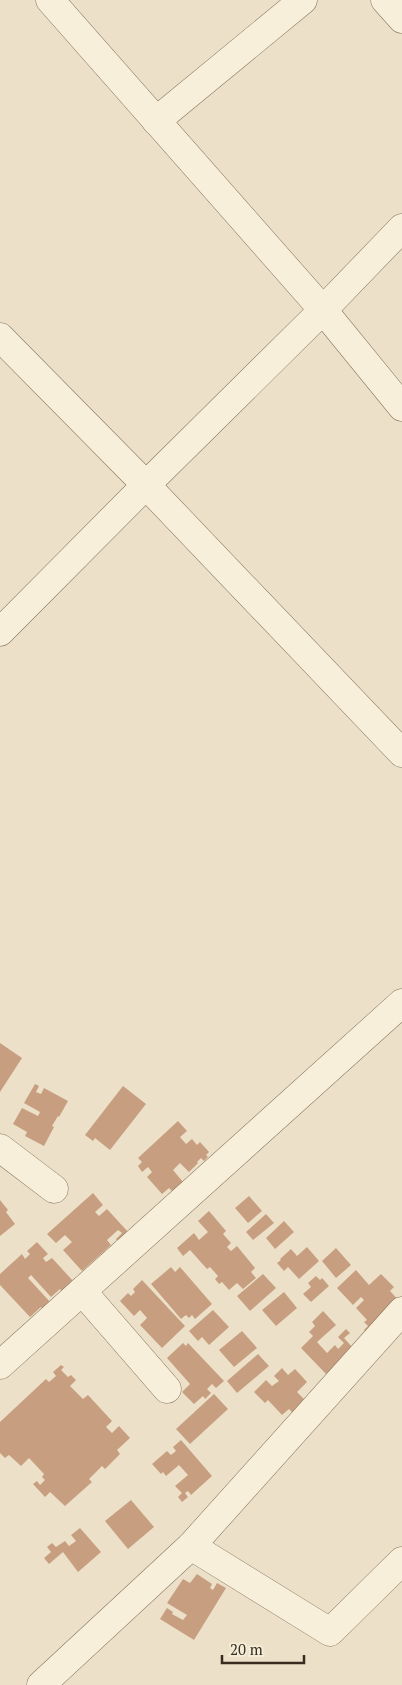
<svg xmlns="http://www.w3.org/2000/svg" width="402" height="1685" viewBox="0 0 402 1685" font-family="'PT Serif',serif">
<rect width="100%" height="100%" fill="#ece1c8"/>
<g fill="#c79f80">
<path d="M0,1043L22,1058L0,1092Z"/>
<path d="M35,1084L39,1086L36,1092L41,1094L44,1088L68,1101L59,1117L58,1116L52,1126L54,1127L44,1146L25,1136L27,1132L13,1124L22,1108L38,1116L40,1112L24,1103Z"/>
<path d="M123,1086L146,1104L110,1150L95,1138L93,1141L85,1135Z"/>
<path d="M178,1121L187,1131L180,1137L186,1144L192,1139L197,1145L200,1142L209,1152L206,1155L208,1157L204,1161L201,1158L197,1162L198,1163L189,1172L180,1163L173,1170L183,1182L173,1192L169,1188L162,1194L147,1177L152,1172L148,1167L142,1172L138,1166L142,1162L138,1158Z"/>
<path d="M93,1193L103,1205L95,1212L99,1216L107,1209L129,1233L119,1243L116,1239L122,1233L118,1230L107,1240L111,1245L82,1271L63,1250L72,1242L65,1235L56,1243L47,1234Z"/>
<path d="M249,1196L262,1211L248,1223L235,1208Z"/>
<path d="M0,1200L8,1210L6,1212L15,1224L0,1236Z"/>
<path d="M209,1211L226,1231L223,1234L231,1243L227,1247L231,1251L237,1246L255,1268L251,1272L256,1278L243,1289L237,1283L229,1290L222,1282L219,1284L215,1279L218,1276L210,1267L207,1269L190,1250L183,1256L177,1248L194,1233L199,1240L208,1232L198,1221Z"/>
<path d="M266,1214L274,1223L253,1240L246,1232Z"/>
<path d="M284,1221L294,1232L275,1249L266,1238Z"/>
<path d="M37,1242L48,1254L43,1258L46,1262L52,1258L74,1282L62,1292L60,1289L51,1297L31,1275L28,1278L51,1303L43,1310L41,1307L30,1317L0,1285V1274L22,1254L25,1259L30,1254L27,1251Z"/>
<path d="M307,1247L319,1261L299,1279L288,1267L284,1271L277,1263L281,1260L280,1259L291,1249L297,1256Z"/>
<path d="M336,1248L351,1265L336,1278L322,1261Z"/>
<path d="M171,1267L175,1272L180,1267L212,1304L195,1319L192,1315L189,1318L186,1315L181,1319L151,1284Z"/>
<path d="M356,1270L369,1285L381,1274L394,1287L390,1291L402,1304L370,1336L364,1330L368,1326L364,1322L367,1320L356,1308L364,1300L361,1297L353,1305L337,1288Z"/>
<path d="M263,1274L276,1288L250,1311L237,1296Z"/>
<path d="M316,1276L320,1280L322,1278L329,1286L311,1302L303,1294L311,1287L308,1283Z"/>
<path d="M142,1280L185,1326L162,1348L140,1325L147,1318L140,1310L134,1316L120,1301L128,1293L131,1296L135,1292L133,1289Z"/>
<path d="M284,1292L297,1308L276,1326L262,1310Z"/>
<path d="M213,1310L229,1327L209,1345L202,1337L198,1341L189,1331Z"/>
<path d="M323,1311L336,1325L317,1342L327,1353L335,1345L338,1349L344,1343L338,1337L346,1329L350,1333L344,1338L353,1348L326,1374L301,1348L313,1336L309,1332L315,1326L312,1322Z"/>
<path d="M242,1331L257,1348L234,1367L219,1350Z"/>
<path d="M183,1343L186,1346L188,1343L224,1381L216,1388L212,1384L207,1389L211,1393L205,1399L203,1396L194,1404L182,1392L190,1384L167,1358Z"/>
<path d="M258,1354L269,1366L237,1393L227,1381Z"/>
<path d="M61,1365L64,1367L61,1370L68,1377L71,1375L76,1380L70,1386L83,1399L88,1395L112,1421L106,1427L112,1433L119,1426L130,1438L117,1450L120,1454L105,1469L102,1466L89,1479L92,1482L65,1506L50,1492L45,1497L33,1484L37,1481L40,1485L45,1480L42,1477L44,1474L29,1458L21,1466L9,1455L5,1458L0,1453V1422L46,1379L49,1382L56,1376L53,1372Z"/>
<path d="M282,1368L288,1375L295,1369L307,1382L297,1392L309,1404L296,1416L289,1409L282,1415L268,1400L265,1403L254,1392L266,1380L272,1386L279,1381L274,1376Z"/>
<path d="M214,1394L228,1409L190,1444L176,1429Z"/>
<path d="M181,1440L212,1476L191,1495L188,1491L185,1493L188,1497L182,1502L178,1497L182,1493L175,1486L188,1475L179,1465L166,1476L163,1472L161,1474L152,1464L167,1451L171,1455L176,1451L173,1447Z"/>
<path d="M131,1500L154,1527L128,1549L105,1521Z"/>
<path d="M80,1528L101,1552L78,1572L63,1552L49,1564L44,1558L51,1552L47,1547L52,1543L56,1547L65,1541L69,1546L76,1541L71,1535Z"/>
<path d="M197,1574L212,1584L210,1588L213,1590L217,1583L226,1588L194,1640L160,1619L167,1608L173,1612L172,1614L183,1620L187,1615L167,1603L183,1579L190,1583Z"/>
</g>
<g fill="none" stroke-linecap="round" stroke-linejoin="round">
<defs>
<g id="minor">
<path d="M50,0L323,310L402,228"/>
<path d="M385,0L402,19"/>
<path d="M156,121L303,0"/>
<path d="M0,337L146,485L402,753"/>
<path d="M0,632L146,485L323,310L402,407"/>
<path d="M0,1148L54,1189"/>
<path d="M82,1291L167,1389"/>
<path d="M0,1365L402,1003"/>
<path d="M191,1546L330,1632L402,1561"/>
<path d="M41,1685L191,1546L402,1311"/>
</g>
</defs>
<use href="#minor" stroke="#86745e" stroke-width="29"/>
<use href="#minor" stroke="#f7efda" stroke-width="28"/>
</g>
<path d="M222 1655v8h82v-8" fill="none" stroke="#382c20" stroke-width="2.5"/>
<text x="230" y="1655" font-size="15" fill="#382c20" stroke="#f3ecd7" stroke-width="4" paint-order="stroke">20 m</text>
</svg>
